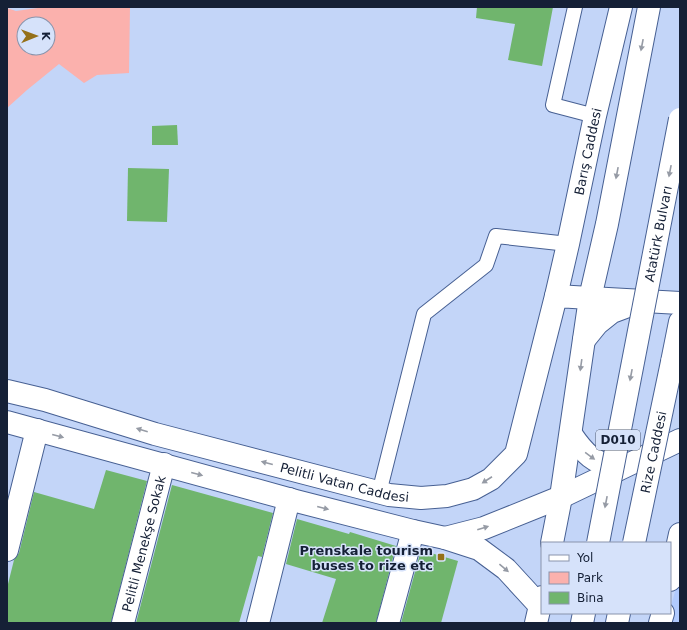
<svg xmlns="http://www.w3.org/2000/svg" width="687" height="630" viewBox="0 0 687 630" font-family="'DejaVu Sans',sans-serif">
<rect width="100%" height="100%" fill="#c3d5f8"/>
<path fill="#b0cafe" d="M680,573V623H667L670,610Z"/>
<path fill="#fbb1ad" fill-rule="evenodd" d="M45,7H130L129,73L97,75L84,83L59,64L27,90L7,108V8L16,11ZM24,24H48V48H24Z"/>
<g fill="#70b56d">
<path d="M477,7H553L542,66L508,60L515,24L476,18Z"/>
<path d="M177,125L178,145H152V126Z"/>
<path d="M128,168L169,169L167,222L127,221Z"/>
<path d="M106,470L147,481L111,623H7V588L14,560L19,553L34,492L94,509Z"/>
<path d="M172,485L273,513L262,557L258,556L239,623H136Z"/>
<path d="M297,519L349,534L350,532L396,546L376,623H322L336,579L286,564Z"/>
<path d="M421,550L458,561L441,623H401Z"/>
</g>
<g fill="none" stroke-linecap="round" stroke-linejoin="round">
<defs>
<g id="service">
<path d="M575,7L553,105L595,116"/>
<path d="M379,493L424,314L486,265L496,236L568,244"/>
</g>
<g id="minor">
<path id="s1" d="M556,296L568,244L595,116L621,7"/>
<path d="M590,298L680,303"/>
<path d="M584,340L597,324L612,312L636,303"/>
<path d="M7,550L37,430"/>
<path id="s2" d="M123,623L164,464"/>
<path d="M258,623L289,499"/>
<path d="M388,623L413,531"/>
</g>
<g id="tertiary">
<path id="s3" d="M7,391L45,400L155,434L389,495L421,498L447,496L473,489L491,479L516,454L556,296L590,298"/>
<path d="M7,422L296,501L413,531L445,538L479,549L506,569L540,606"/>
<path d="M445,538L484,528L561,497L680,440"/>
</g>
<g id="trunk">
<path d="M672,362L680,322"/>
<path d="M571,434C585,455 593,461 617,470"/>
<path d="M552,543L561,497L590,298L607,224L649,7"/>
<path d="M670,580L680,534"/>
<path d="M536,623L542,597"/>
<path d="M582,623L584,613"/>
<path d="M617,623L619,613"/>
<path d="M660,623L663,613"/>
</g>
</defs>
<use href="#service" stroke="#476093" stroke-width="16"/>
<use href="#minor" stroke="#476093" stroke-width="24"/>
<use href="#tertiary" stroke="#476093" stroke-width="24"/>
<use href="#trunk" stroke="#476093" stroke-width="24"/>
<use href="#service" stroke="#fff" stroke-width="14"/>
<use href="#minor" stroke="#fff" stroke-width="22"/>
<use href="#tertiary" stroke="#fff" stroke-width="22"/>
<use href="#trunk" stroke="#fff" stroke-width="22"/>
<defs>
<g id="trunk-bridge">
<path id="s4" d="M598,543L680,119"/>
<path id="s5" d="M634,543L672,362"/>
</g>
</defs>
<use href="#trunk-bridge" stroke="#476093" stroke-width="24" stroke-linecap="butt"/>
<use href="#trunk-bridge" stroke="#fff" stroke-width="22"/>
</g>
<defs><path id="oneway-solid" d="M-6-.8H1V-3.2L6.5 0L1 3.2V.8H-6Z"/></defs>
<g fill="#969ba5">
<use href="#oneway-solid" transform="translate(642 45) rotate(101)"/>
<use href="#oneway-solid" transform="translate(670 171) rotate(101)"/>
<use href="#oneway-solid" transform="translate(617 173) rotate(101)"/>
<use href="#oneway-solid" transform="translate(581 365) rotate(98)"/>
<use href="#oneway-solid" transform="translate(631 375) rotate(101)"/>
<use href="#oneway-solid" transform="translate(142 430) rotate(-163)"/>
<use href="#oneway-solid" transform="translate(58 436) rotate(15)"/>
<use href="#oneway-solid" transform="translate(590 456) rotate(36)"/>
<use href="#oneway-solid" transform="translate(267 463) rotate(-165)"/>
<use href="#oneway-solid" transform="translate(197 474) rotate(15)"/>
<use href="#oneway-solid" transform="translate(487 480) rotate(147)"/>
<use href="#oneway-solid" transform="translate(606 502) rotate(101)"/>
<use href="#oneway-solid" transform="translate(323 508) rotate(14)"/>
<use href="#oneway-solid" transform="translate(483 528) rotate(-17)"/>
<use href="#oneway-solid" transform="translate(504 568) rotate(40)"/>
</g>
<rect fill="#957019" stroke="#d6e2fa" stroke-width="1.5" x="437" y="553" width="8" height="8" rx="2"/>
<g text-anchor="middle" stroke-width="3" stroke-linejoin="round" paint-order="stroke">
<rect fill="#d6e2fa" stroke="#4f5a71" stroke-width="1" x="596" y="430" width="44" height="20" rx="3"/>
<g font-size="12" font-weight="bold" fill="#152036">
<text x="618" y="444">D010</text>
</g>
<g font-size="13" fill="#152036" stroke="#d6e2fa">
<text dy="5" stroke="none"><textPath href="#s1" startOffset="148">Barış Caddesi</textPath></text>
<text dy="5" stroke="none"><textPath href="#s4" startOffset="315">Atatürk Bulvarı</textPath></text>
<text dy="5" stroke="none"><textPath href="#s5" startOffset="93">Rize Caddesi</textPath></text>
<text dy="5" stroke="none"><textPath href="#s3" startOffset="350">Pelitli Vatan Caddesi</textPath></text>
<text dy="5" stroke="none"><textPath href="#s2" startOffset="82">Pelitli Menekşe Sokak</textPath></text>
</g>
<g font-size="13" font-weight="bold" fill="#152036" stroke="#d6e2fa" text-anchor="end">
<text x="433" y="555">Prenskale tourism<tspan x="433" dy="15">buses to rize etc</tspan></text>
</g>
</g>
<rect width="687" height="630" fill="none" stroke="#152036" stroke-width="16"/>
<rect x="541" y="542" width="130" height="72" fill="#d6e2fa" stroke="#8994ac"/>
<rect x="549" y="555" width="20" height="6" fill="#ffffff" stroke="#8994ac"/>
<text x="577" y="562" font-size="12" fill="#152036">Yol</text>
<rect x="549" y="572" width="20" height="12" fill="#fbb1ad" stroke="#8994ac"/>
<text x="577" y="582" font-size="12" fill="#152036">Park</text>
<rect x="549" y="592" width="20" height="12" fill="#70b56d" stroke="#8994ac"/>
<text x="577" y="602" font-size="12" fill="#152036">Bina</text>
<g transform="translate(36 36) rotate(89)"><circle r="19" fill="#d6e2fa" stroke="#8994ac"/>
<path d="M0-3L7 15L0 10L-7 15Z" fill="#957019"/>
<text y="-6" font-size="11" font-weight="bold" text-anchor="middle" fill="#152036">K</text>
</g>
</svg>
